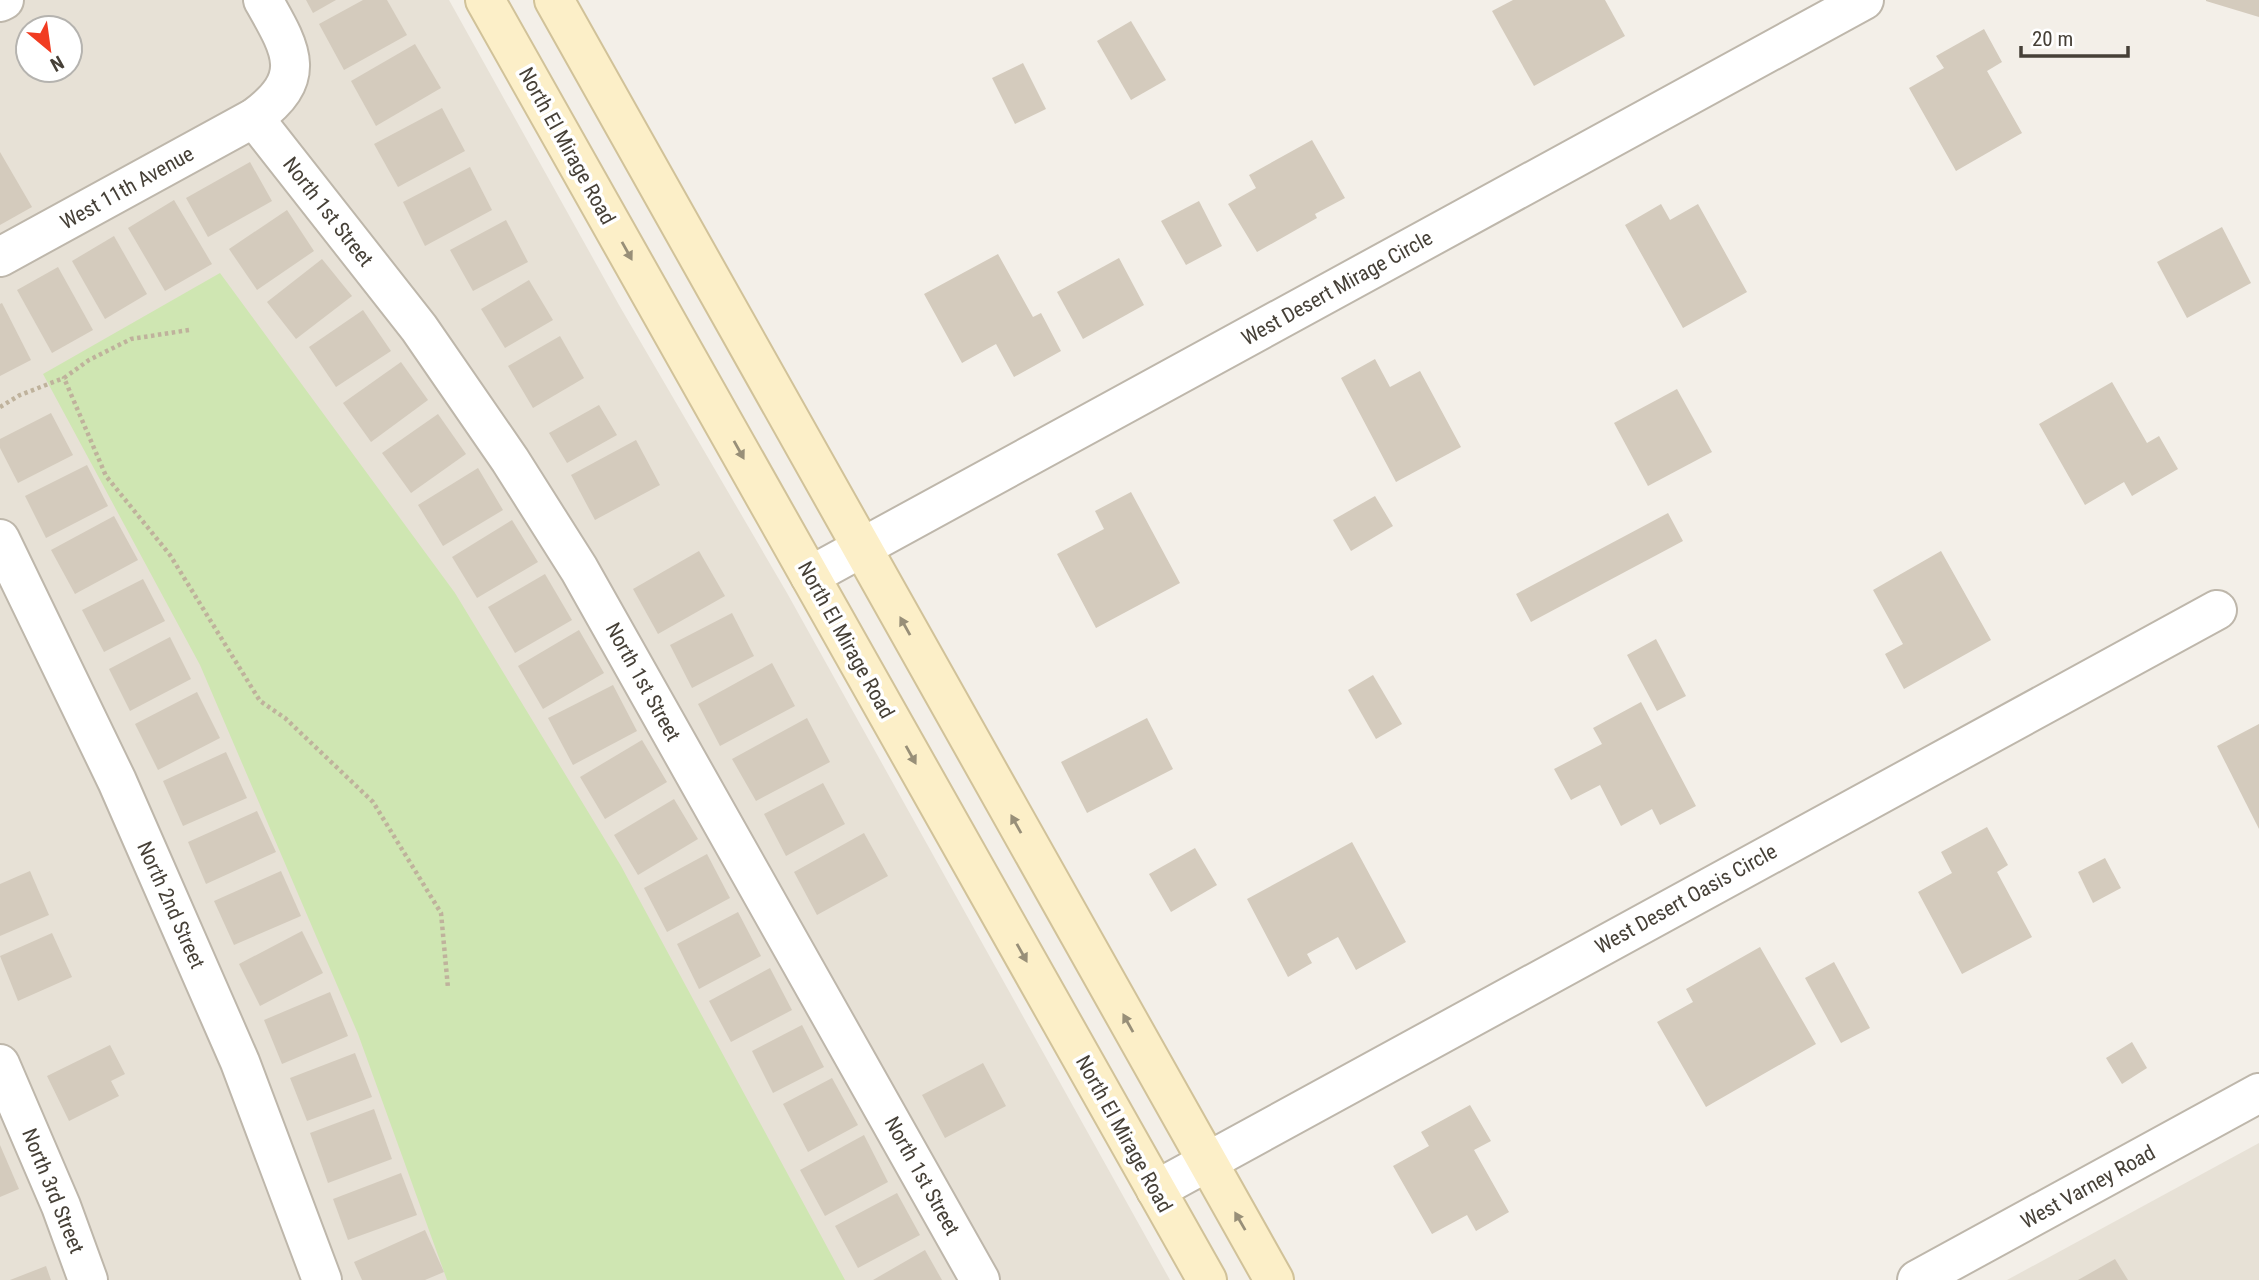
<svg xmlns="http://www.w3.org/2000/svg" width="2259" height="1280" viewBox="0 0 2259 1280" font-family="'Roboto Condensed',sans-serif">
<rect width="100%" height="100%" fill="#f3efe8"/>
<g fill="#e7e1d6" fill-rule="evenodd">
<path d="M0,0H449L619,305L787,593L1170,1280H0ZM28,28H70V70H28Z"/>
<path d="M2259,1143V1280H2007Z"/>
</g>
<path fill="#cfe6b2" d="M220,273L455,593L621,866L845,1280H447L358,1034L200,665L43,374Z"/>
<g fill="#d4cbbd">
<path d="M306,0H336L313,13Z"/>
<path d="M363,0H387L407,35L344,70L319,24Z"/>
<path d="M1513,0H1605L1625,36L1534,86L1492,11Z"/>
<path d="M2206,0H2259V17L2206,1Z"/>
<path d="M1131,21L1166,80L1131,100L1097,41Z"/>
<path d="M1984,29L2002,62L1987,71L2022,133L1956,171L1909,88L1944,68L1936,56Z"/>
<path d="M415,44L441,88L376,126L351,81Z"/>
<path d="M1023,63L1046,109L1015,124L992,78Z"/>
<path d="M442,108L465,151L398,187L374,144Z"/>
<path d="M1312,140L1345,198L1315,214L1317,218L1257,252L1228,204L1256,188L1249,175Z"/>
<path d="M0,152L32,207L0,225Z"/>
<path d="M250,162L272,201L208,237L186,198Z"/>
<path d="M470,167L492,210L425,246L403,202Z"/>
<path d="M174,200L212,264L165,291L128,228Z"/>
<path d="M1199,201L1222,246L1186,265L1161,221Z"/>
<path d="M1661,204L1670,220L1698,204L1747,292L1683,328L1625,225Z"/>
<path d="M287,210L314,251L257,290L229,249Z"/>
<path d="M506,220L528,262L473,291L450,250Z"/>
<path d="M2222,227L2251,283L2187,318L2157,262Z"/>
<path d="M114,236L147,294L105,319L72,261Z"/>
<path d="M998,254L1033,317L1041,313L1061,351L1014,377L996,344L962,363L924,294Z"/>
<path d="M1119,258L1144,305L1083,339L1057,292Z"/>
<path d="M322,259L352,296L296,339L267,302Z"/>
<path d="M58,267L93,330L52,353L17,290Z"/>
<path d="M529,280L553,320L505,348L481,309Z"/>
<path d="M2,303L31,360L0,376V304Z"/>
<path d="M363,310L391,351L336,387L309,347Z"/>
<path d="M560,336L584,378L533,408L508,366Z"/>
<path d="M1375,359L1390,387L1420,371L1461,447L1396,482L1341,378Z"/>
<path d="M401,362L428,400L371,442L343,403Z"/>
<path d="M2112,382L2147,443L2159,436L2178,469L2132,496L2124,482L2085,505L2039,424Z"/>
<path d="M1677,389L1712,452L1648,486L1614,423Z"/>
<path d="M599,405L617,435L567,463L549,433Z"/>
<path d="M51,413L73,455L18,483L0,448V439Z"/>
<path d="M438,414L466,454L411,493L382,453Z"/>
<path d="M636,440L660,485L595,520L571,475Z"/>
<path d="M87,465L108,506L46,538L25,496Z"/>
<path d="M478,468L503,510L443,546L418,505Z"/>
<path d="M1131,492L1180,583L1096,628L1057,554L1104,529L1095,511Z"/>
<path d="M1375,496L1393,526L1351,551L1333,520Z"/>
<path d="M1668,513L1683,541L1531,622L1516,594Z"/>
<path d="M114,516L138,560L75,594L51,550Z"/>
<path d="M512,520L538,562L477,598L452,557Z"/>
<path d="M699,551L725,596L658,634L633,589Z"/>
<path d="M1941,551L1991,640L1904,689L1885,654L1903,644L1873,590Z"/>
<path d="M545,574L572,620L515,653L488,607Z"/>
<path d="M143,579L165,621L104,652L82,610Z"/>
<path d="M732,613L754,656L692,688L670,645Z"/>
<path d="M579,630L604,673L543,709L518,666Z"/>
<path d="M170,637L191,679L130,711L109,669Z"/>
<path d="M1656,639L1686,696L1657,711L1627,655Z"/>
<path d="M772,663L795,706L720,746L698,704Z"/>
<path d="M1373,675L1402,724L1376,739L1348,690Z"/>
<path d="M613,685L637,731L573,765L548,718Z"/>
<path d="M197,692L220,738L158,770L135,724Z"/>
<path d="M1641,702L1696,806L1660,825L1652,809L1621,826L1600,785L1571,800L1554,769L1602,744L1593,728Z"/>
<path d="M807,718L830,762L756,801L732,759Z"/>
<path d="M1147,718L1173,769L1087,813L1061,762Z"/>
<path d="M2259,724V829L2217,746Z"/>
<path d="M642,740L667,782L605,819L580,777Z"/>
<path d="M226,752L247,798L183,826L163,781Z"/>
<path d="M823,783L845,824L786,856L764,814Z"/>
<path d="M674,799L698,839L638,875L614,835Z"/>
<path d="M257,811L276,852L206,884L188,842Z"/>
<path d="M1987,827L2008,865L1997,872L2032,937L1962,974L1918,892L1952,873L1941,852Z"/>
<path d="M864,833L888,876L817,915L794,872Z"/>
<path d="M1352,842L1406,942L1356,970L1338,937L1307,954L1312,963L1288,977L1247,899Z"/>
<path d="M1195,848L1217,885L1171,912L1149,874Z"/>
<path d="M707,854L730,898L667,932L644,888Z"/>
<path d="M2105,858L2121,888L2093,903L2078,872Z"/>
<path d="M30,871L49,915L0,936V884Z"/>
<path d="M281,871L301,916L234,945L214,901Z"/>
<path d="M738,912L761,956L699,989L677,944Z"/>
<path d="M302,931L323,973L260,1006L239,964Z"/>
<path d="M52,933L72,977L18,1001L0,956Z"/>
<path d="M1760,947L1816,1044L1706,1107L1657,1022L1693,1002L1686,989Z"/>
<path d="M1834,962L1870,1028L1841,1043L1805,978Z"/>
<path d="M770,968L792,1010L731,1042L709,1001Z"/>
<path d="M330,992L348,1036L282,1064L264,1020Z"/>
<path d="M802,1025L824,1067L773,1093L752,1051Z"/>
<path d="M2132,1042L2147,1068L2122,1084L2106,1058Z"/>
<path d="M110,1045L125,1074L111,1081L119,1096L69,1121L47,1076Z"/>
<path d="M355,1053L372,1097L307,1121L290,1078Z"/>
<path d="M983,1063L1006,1106L945,1138L922,1095Z"/>
<path d="M832,1078L858,1125L808,1152L783,1104Z"/>
<path d="M1470,1105L1491,1141L1474,1150L1509,1212L1476,1231L1467,1215L1432,1234L1393,1166L1429,1146L1421,1132Z"/>
<path d="M374,1109L392,1159L328,1183L310,1133Z"/>
<path d="M864,1135L888,1182L825,1216L800,1170Z"/>
<path d="M0,1145L19,1189L0,1197Z"/>
<path d="M401,1173L417,1215L348,1240L333,1199Z"/>
<path d="M897,1193L920,1235L858,1268L835,1226Z"/>
<path d="M425,1230L444,1272L425,1280H362L354,1262Z"/>
<path d="M925,1250L942,1280H873Z"/>
<path d="M2115,1259L2128,1280H2078Z"/>
<path d="M46,1266L51,1280H10Z"/>
</g>
<g fill="none" stroke-linecap="round" stroke-linejoin="round">
<defs>
<g id="minor">
<path d="M0,2L4,0"/>
<path d="M254,118L419,328L510,460L579,569L980,1280"/>
<path d="M0,257L254,118C309,78 292,51 263,0"/>
<path d="M0,539L117,781L240,1062L322,1280"/>
<path d="M810,576L1864,0"/>
<path d="M0,1064L61,1206L88,1280"/>
<path d="M1156,1190L2217,610"/>
</g>
<path id="tertiary" d="M1917,1280L2259,1093"/>
<g id="secondary">
<path d="M485,0L1207,1280"/>
<path d="M554,0L1274,1280"/>
</g>
</defs>
<use href="#minor" stroke="#beb7ab" stroke-width="42"/>
<use href="#tertiary" stroke="#beb7ab" stroke-width="42"/>
<use href="#secondary" stroke="#d1c299" stroke-width="42"/>
<g stroke="#bfb29c" stroke-width="4.5" stroke-dasharray="3.5 3.5" stroke-linecap="butt">
<path d="M189,330L131,339L89,360L64,378L106,476L170,555L260,701L285,718L373,802L441,913L448,988"/>
<path d="M0,407L20,395L64,378"/>
</g>
<use href="#minor" stroke="#fff" stroke-width="38"/>
<use href="#tertiary" stroke="#fff" stroke-width="38"/>
<use href="#secondary" stroke="#fcefc8" stroke-width="38"/>
</g>
<defs><path id="oneway-solid" d="M-6-.8H1V-3.2L6.5 0L1 3.2V.8H-6Z" transform="scale(1.75)"/></defs>
<g fill="#988f78">
<use href="#oneway-solid" transform="translate(627 251) rotate(61)"/>
<use href="#oneway-solid" transform="translate(739 450) rotate(61)"/>
<use href="#oneway-solid" transform="translate(905 626) rotate(-119)"/>
<use href="#oneway-solid" transform="translate(911 755) rotate(61)"/>
<use href="#oneway-solid" transform="translate(1016 824) rotate(-119)"/>
<use href="#oneway-solid" transform="translate(1022 953) rotate(61)"/>
<use href="#oneway-solid" transform="translate(1128 1023) rotate(-119)"/>
<use href="#oneway-solid" transform="translate(1240 1221) rotate(-120)"/>
</g>
<g text-anchor="middle" stroke-width="7" stroke-linejoin="round" paint-order="stroke">
<g font-size="21" fill="#464037" stroke="#fff">
<text transform="translate(567 146) rotate(61)" y="7">North El Mirage Road</text>
<text transform="translate(127 188) rotate(-29)" y="7">West 11th Avenue</text>
<text transform="translate(328 212) rotate(52)" y="7">North 1st Street</text>
<text transform="translate(1337 288) rotate(-29)" y="7">West Desert Mirage Circle</text>
<text transform="translate(846 640) rotate(61)" y="7">North El Mirage Road</text>
<text transform="translate(643 682) rotate(61)" y="7">North 1st Street</text>
<text transform="translate(1686 899) rotate(-29)" y="7">West Desert Oasis Circle</text>
<text transform="translate(171 905) rotate(66)" y="7">North 2nd Street</text>
<text transform="translate(1124 1134) rotate(61)" y="7">North El Mirage Road</text>
<text transform="translate(922 1176) rotate(61)" y="7">North 1st Street</text>
<text transform="translate(2088 1187) rotate(-29)" y="7">West Varney Road</text>
<text transform="translate(53 1191) rotate(68)" y="7">North 3rd Street</text>
</g>
</g>
<g transform="translate(49 49) rotate(151)"><circle r="33" fill="#ffffff" stroke="#b5b3af" stroke-width="2"/>
<path d="M0-5L12 26L0 18L-12 26Z" fill="#f13c21"/>
<text y="-10" font-size="19" font-weight="bold" text-anchor="middle" fill="#464037">N</text>
</g>
<path d="M2021 46v10h107v-10" fill="none" stroke="#464037" stroke-width="3.5"/>
<text x="2032" y="46" font-size="21" fill="#464037" stroke="#ffffff" stroke-width="5" paint-order="stroke">20 m</text>
</svg>
